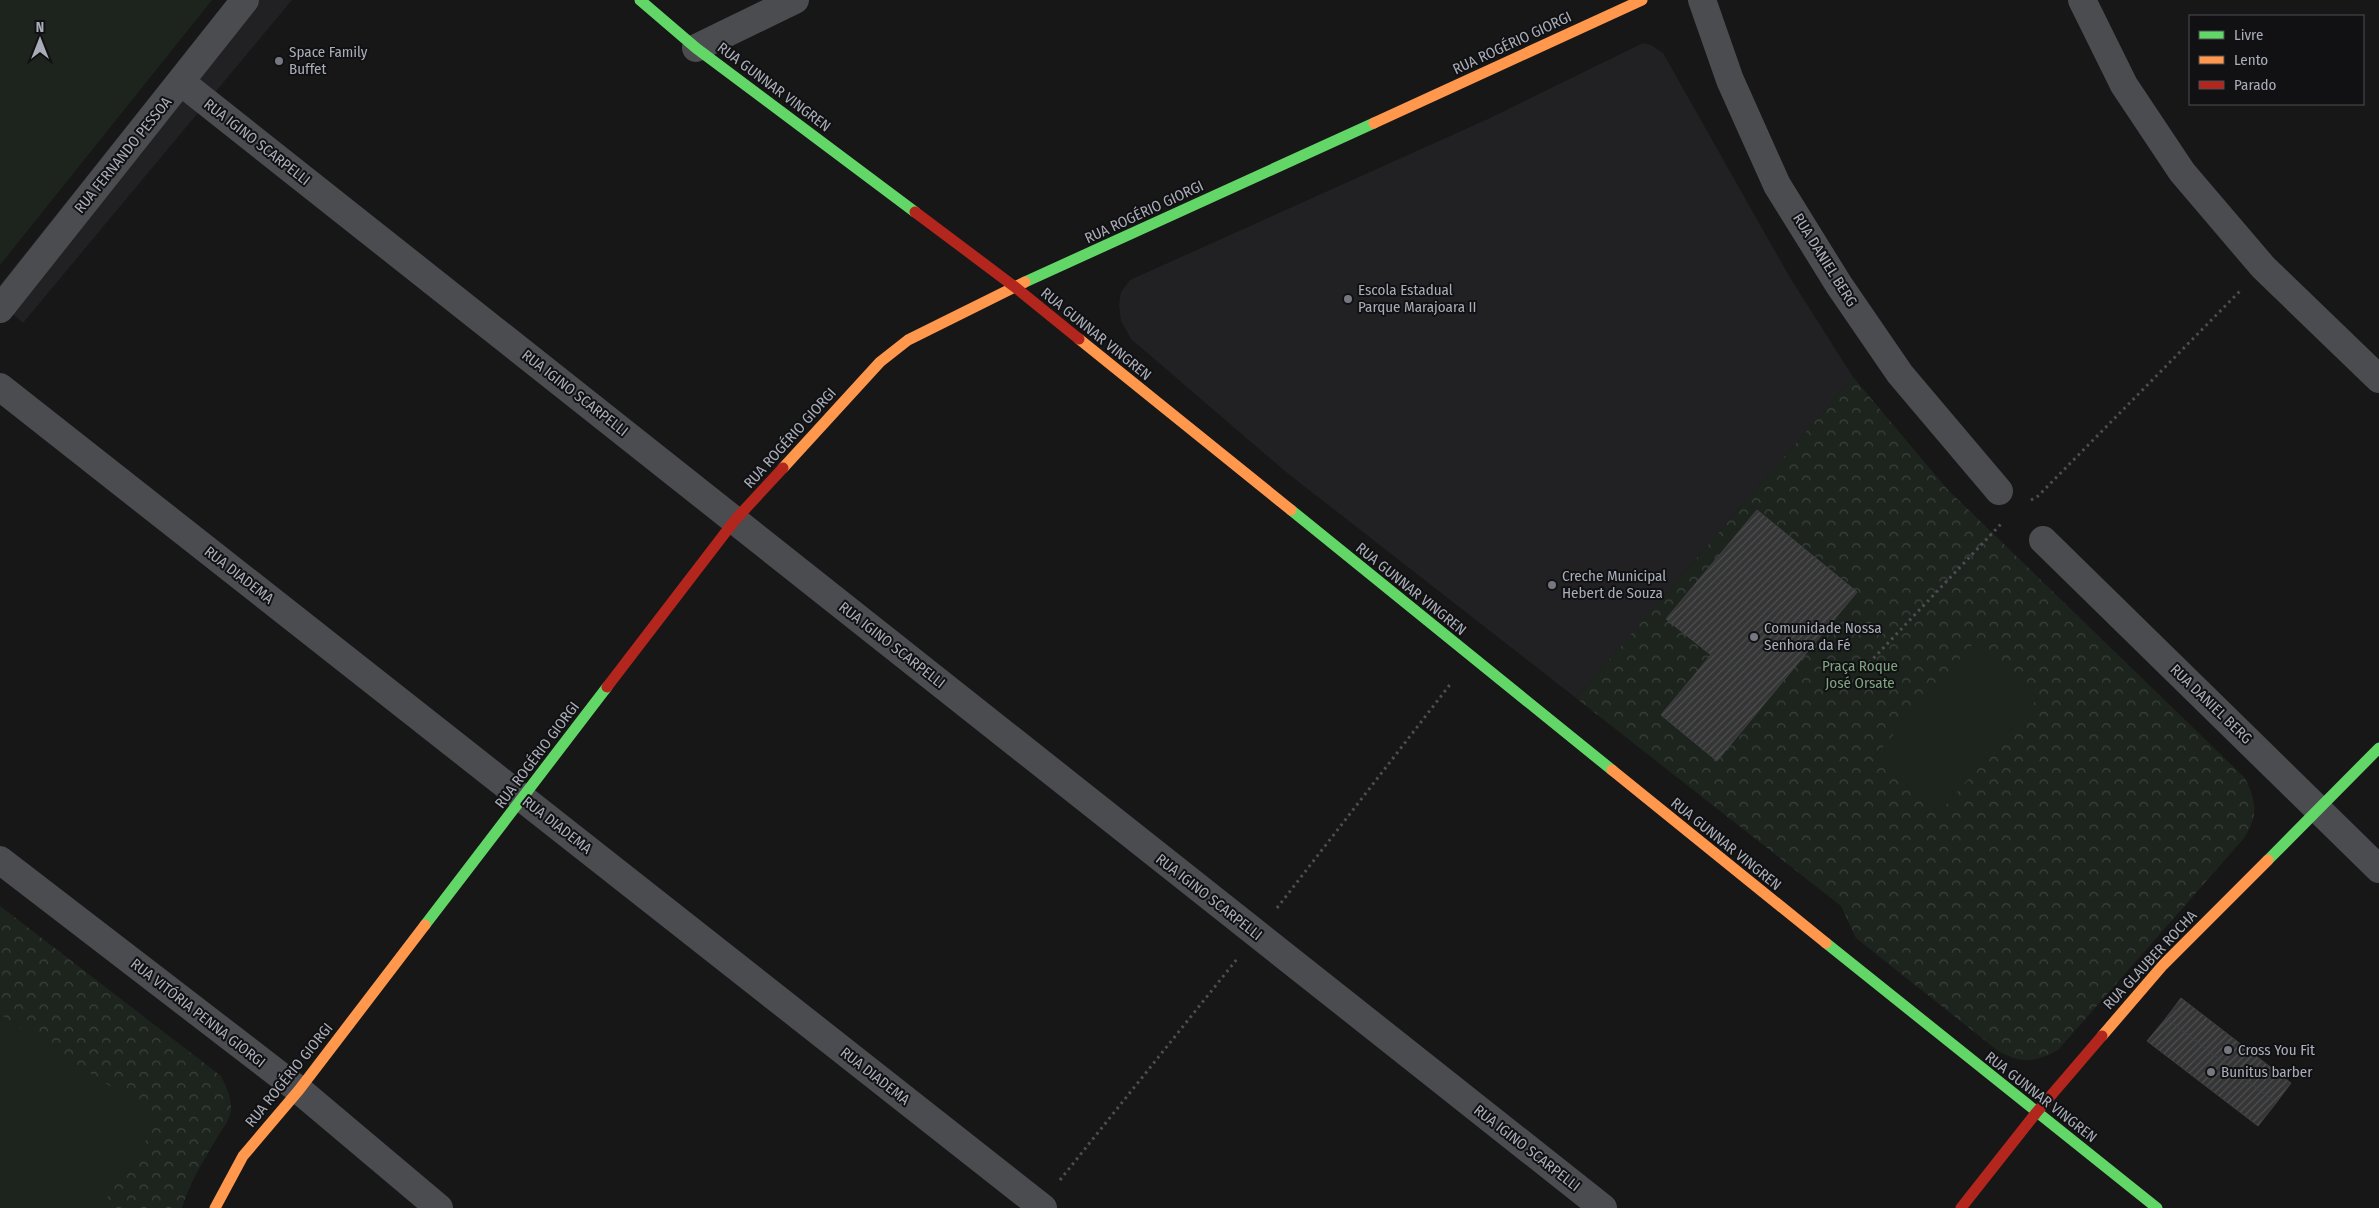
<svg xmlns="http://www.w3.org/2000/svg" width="2379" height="1208" viewBox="0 0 2379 1208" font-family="'Fira Sans Condensed',sans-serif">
<defs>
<pattern id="park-crowns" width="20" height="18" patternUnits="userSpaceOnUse" patternTransform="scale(1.25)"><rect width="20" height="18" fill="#1d241e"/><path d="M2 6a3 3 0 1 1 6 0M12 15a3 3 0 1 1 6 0" fill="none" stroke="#3b413d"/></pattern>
<pattern id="building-hatch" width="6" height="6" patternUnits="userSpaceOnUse" patternTransform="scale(1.25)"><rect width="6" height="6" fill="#353536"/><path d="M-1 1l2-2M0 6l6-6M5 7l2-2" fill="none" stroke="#4f5051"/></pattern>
</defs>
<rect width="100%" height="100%" fill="#171717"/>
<g fill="#212123">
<path d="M227,0H292L23,323L0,303V285Z"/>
<path d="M1643,43L1651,45L1663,53L1789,276L1853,377L1576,698L1286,472L1131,339L1121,321L1119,305L1121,292L1130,280L1488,119Z"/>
</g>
<g fill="url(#park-crowns)">
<path d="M1853,377L1947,489L2245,778C2256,802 2259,813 2245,837L2058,1050C2034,1063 2021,1064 1997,1050L1856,938L1841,906L1576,698Z"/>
<path d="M0,906L221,1076C226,1087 232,1098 231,1110C229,1123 221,1130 215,1141C202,1163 189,1184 182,1208H0Z"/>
</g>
<g fill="#1d241e">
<path d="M0,0H212L0,265Z"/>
<path d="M1974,643L2038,698L1939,813L1874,757Z"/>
<path d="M0,1014L160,1119L100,1208H0Z"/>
</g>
<g fill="url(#building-hatch)" stroke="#3f4043">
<path d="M1757,510L1857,592L1717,761L1661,715L1711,655L1666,619Z"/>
<path d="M2181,998L2291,1083L2276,1103L2166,1018Z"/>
<path d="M2166,1018L2276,1103L2258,1126L2147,1041Z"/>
</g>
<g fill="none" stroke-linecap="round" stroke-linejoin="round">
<g stroke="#4d4e52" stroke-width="3" stroke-dasharray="2.5 4" stroke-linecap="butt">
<path d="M2031,500L2038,496L2240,291"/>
<path d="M1869,663L2001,524"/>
<path d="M1277,908L1452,682"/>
<path d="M1060,1180L1237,959"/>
</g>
<g stroke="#4b4c50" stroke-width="28">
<path d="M1702,0L1730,80L1777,185L1839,285L1900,374L1999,491"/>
<path d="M2082,0L2124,85L2182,172L2263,267L2379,379"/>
<path d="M696,48L795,0"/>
<path d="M181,82L1603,1208"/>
<path d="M0,309L245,0"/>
<path d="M0,387L1043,1208"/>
<path d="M2043,540L2379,869"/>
<path d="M0,860L299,1090L439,1208"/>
</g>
<g stroke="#63d668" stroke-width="11">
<path d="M640,0L696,48L915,212"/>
<path d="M1025,282L1374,123"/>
<path d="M1291,510L1612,770"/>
<path d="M2268,860L2379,748"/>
<path d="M425,925L607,687"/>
<path d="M1826,943L2157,1208"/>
</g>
<g stroke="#ff974d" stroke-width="11">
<path d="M1374,123L1642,0"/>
<path d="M1079,339L1291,510"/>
<path d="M783,468L880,362L908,340L1025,282"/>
<path d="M1612,770L1826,943"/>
<path d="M2102,1036L2163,965L2268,860"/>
<path d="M215,1208L243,1156L299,1090L425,925"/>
</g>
<g stroke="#b3261e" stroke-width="11">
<path d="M915,212L1015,287L1079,339"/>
<path d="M607,687L735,520L783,468"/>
<path d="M1961,1208L2036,1113L2102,1036"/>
</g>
</g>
<g fill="#757880" stroke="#111113" stroke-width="2">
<circle cx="279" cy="61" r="5"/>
<circle cx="1348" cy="299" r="5"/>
<circle cx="1552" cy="585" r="5"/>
<circle cx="1754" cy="637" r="5"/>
<circle cx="2228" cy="1050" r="5"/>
<circle cx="2211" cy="1072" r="5"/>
</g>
<g text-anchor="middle" stroke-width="4" stroke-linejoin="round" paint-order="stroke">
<g font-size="15" fill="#a8adb8" stroke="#111113">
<text transform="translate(1512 43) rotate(-25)" y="5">RUA ROGÉRIO GIORGI</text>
<text transform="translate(774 87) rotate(37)" y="5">RUA GUNNAR VINGREN</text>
<text transform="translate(257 142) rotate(38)" y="5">RUA IGINO SCARPELLI</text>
<text transform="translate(123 155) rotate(-51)" y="5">RUA FERNANDO PESSOA</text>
<text transform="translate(1144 212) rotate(-25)" y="5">RUA ROGÉRIO GIORGI</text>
<text transform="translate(1825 260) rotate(58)" y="5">RUA DANIEL BERG</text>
<text transform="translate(1096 334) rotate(39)" y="5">RUA GUNNAR VINGREN</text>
<text transform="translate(575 393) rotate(38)" y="5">RUA IGINO SCARPELLI</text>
<text transform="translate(790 438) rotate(-48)" y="5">RUA ROGÉRIO GIORGI</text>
<text transform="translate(239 575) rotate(38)" y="5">RUA DIADEMA</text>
<text transform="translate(1411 589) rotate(39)" y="5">RUA GUNNAR VINGREN</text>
<text transform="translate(892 645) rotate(38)" y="5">RUA IGINO SCARPELLI</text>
<text transform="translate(2211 704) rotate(44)" y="5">RUA DANIEL BERG</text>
<text transform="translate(537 755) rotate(-53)" y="5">RUA ROGÉRIO GIORGI</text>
<text transform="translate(557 825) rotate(38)" y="5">RUA DIADEMA</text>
<text transform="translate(1726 844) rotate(39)" y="5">RUA GUNNAR VINGREN</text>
<text transform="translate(1209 897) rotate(38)" y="5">RUA IGINO SCARPELLI</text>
<text transform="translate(2150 960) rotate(-47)" y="5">RUA GLAUBER ROCHA</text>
<text transform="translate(198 1013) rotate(38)" y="5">RUA VITÓRIA PENNA GIORGI</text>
<text transform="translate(289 1075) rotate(-51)" y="5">RUA ROGÉRIO GIORGI</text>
<text transform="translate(875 1076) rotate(38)" y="5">RUA DIADEMA</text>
<text transform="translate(2041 1097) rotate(38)" y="5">RUA GUNNAR VINGREN</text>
<text transform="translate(1527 1148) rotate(38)" y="5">RUA IGINO SCARPELLI</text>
</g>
<g font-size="15" fill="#a8adb8" stroke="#111113" text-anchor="start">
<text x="289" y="57">Space Family<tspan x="289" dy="17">Buffet</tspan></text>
<text x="1358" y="295">Escola Estadual<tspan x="1358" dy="17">Parque Marajoara II</tspan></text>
<text x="1562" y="581">Creche Municipal<tspan x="1562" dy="17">Hebert de Souza</tspan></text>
<text x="1764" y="633">Comunidade Nossa<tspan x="1764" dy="17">Senhora da Fé</tspan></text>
<text x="2238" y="1055">Cross You Fit</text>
<text x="2221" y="1077">Bunitus barber</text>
</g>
<g font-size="15" fill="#7fa381" stroke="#111113">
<text x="1860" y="671">Praça Roque<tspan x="1860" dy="17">José Orsate</tspan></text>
</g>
</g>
<rect x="2189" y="15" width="175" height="90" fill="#111113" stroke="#4d4f55"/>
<rect x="2199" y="31" width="25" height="8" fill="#63d668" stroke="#4d4f55"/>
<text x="2234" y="40" font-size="15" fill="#a8adb8">Livre</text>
<rect x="2199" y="56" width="25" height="8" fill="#ff974d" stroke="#4d4f55"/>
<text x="2234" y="65" font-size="15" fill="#a8adb8">Lento</text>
<rect x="2199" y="81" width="25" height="8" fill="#b3261e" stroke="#4d4f55"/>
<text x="2234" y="90" font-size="15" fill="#a8adb8">Parado</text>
<g transform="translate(40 40)" stroke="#111113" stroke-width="4" paint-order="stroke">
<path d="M0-4L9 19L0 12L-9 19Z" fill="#a8adb8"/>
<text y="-8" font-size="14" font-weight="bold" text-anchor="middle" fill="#a8adb8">N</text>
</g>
</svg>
